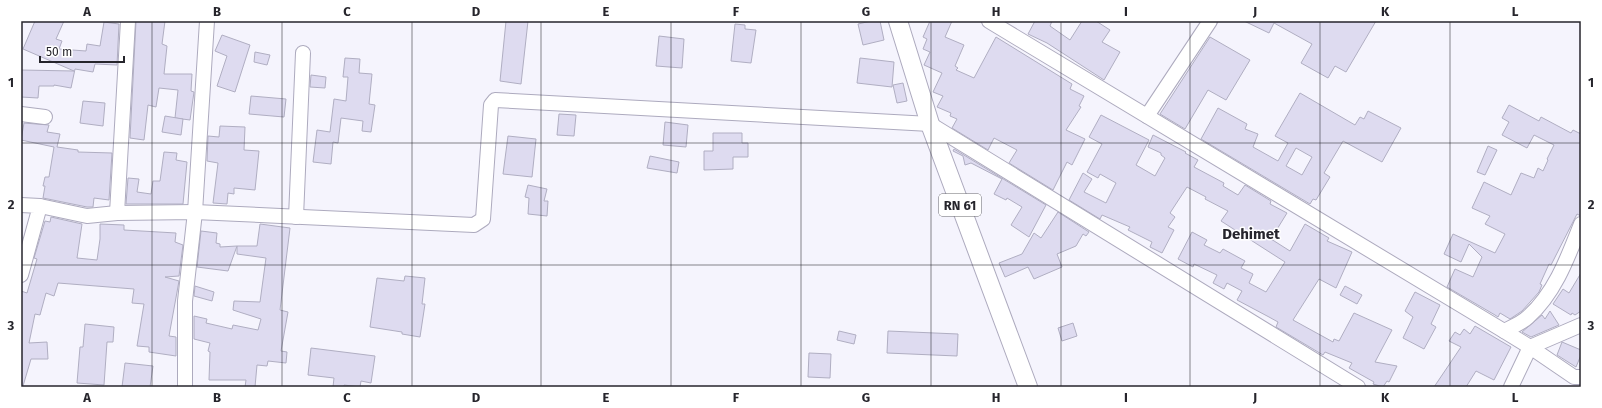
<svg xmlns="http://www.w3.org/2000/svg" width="1602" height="408" viewBox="0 0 1602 408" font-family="'Fira Sans',sans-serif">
<rect width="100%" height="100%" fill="#f5f4fd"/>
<g fill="#dedbf0" stroke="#b0aec2" fill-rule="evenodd">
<path d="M35,21H64L56,39L62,41L59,49L86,51L87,44L100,46L104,22L119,24L117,65L95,64L93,72L75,69L71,88L54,85V86H39L38,98L21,97V70L74,71L23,49Z"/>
<path d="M136,21H165L162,44L167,46L164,74H192L191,91L194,92L190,120L175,118L178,90L159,88L156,107L148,105L144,140L130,138Z"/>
<path d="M506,21H528L521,84L500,81Z"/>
<path d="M871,21H880L884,40L863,45L858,24Z"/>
<path d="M930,21H952L945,37L964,45L955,66L958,68L956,70L974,78L996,37L1072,84L1070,89L1084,96L1079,106L1081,107L1066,130L1085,139L1072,165L1067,162L1053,190L1009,163L1017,150L994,138L988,150L952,128L957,119L950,116L951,113L937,107L943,96L933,92L942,73L924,65L930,52L923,49L927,39L923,37Z"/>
<path d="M1035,21H1052L1050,26L1070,40L1082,21H1096L1110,30L1102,42L1120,52L1104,80L1047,43L1028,34Z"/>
<path d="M1244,21H1376L1346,72L1335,66L1328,78L1301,63L1312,44L1274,23L1269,33Z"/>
<path d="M735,24L745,25V29L756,30L751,63L731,61Z"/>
<path d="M222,35L250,45L235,92L217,86L227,56L215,51Z"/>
<path d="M659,36L684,39L682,68L656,66Z"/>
<path d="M1210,37L1250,60L1226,100L1208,90L1185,129L1160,114Z"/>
<path d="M255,52L270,55L267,65L254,62Z"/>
<path d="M345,58L360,59L359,73L372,74L369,104L375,105L371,132L362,131L363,121L341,118L338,143L333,142L331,164L313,162L317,130L330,132L334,99L346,101L348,77H343Z"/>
<path d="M860,58L894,62L892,87L857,83Z"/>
<path d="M311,75L326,77L325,88L310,87Z"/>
<path d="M903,83L907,101L897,103L893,85Z"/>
<path d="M1300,93L1355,125L1360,117L1364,119L1368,111L1401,128L1382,162L1343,141L1324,173L1330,177L1316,200L1313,199L1310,204L1201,139L1218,108L1247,124L1245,129L1258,134L1253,147L1278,161L1288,143L1275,136ZM1296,148L1312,157L1302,175L1286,166Z"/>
<path d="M251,96L286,99L284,117L249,114Z"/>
<path d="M83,101L105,103L103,126L80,123Z"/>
<path d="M1509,105L1539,121L1541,117L1571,133L1573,130L1581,134V216L1577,214L1551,265L1549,264L1540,284L1542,285L1539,292L1522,311L1510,319L1500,313L1498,317L1495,315L1447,287L1455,269L1473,277L1482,257L1469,244L1461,262L1444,254L1453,234L1495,253L1505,234L1485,224L1490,216L1472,208L1484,182L1511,195L1521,173L1534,178L1538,168L1543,171L1548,160L1547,159L1554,145L1534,135L1527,148L1502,135L1509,122L1502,118Z"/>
<path d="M559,114L576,115L574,136L557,135Z"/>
<path d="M1101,115L1149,140L1136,165L1155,176L1165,158L1161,155V153L1148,147L1153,135L1186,152L1185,153L1198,160L1194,167L1224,183L1223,186L1238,195L1245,185L1271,201L1270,204L1287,213L1271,239L1290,251L1305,224L1329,238L1327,241L1352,252L1336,288L1319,279L1293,320L1333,342L1334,339L1339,341L1354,313L1392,330L1375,362L1397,366L1389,382L1387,381L1383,387L1373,384L1374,382L1349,368L1352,363L1325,352L1323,355L1276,327L1278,322L1269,317L1237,300L1242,291L1227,283L1224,289L1213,283L1217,275L1194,264L1193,267L1178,259L1192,232L1207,240L1204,245L1220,253L1223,249L1245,261L1241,268L1253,274L1249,283L1266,292L1285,262L1221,221L1228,211L1205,199L1206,197L1187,187L1170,213L1175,217L1168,227L1174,230L1162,253L1150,247L1152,242L1128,230L1130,227L1102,215L1100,219L1069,200L1083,173L1092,179L1084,192L1106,203L1116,183L1100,174L1098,178L1087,172L1102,144L1089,137Z"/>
<path d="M165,116L183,119L181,135L162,132Z"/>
<path d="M665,122L688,125L686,147L663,145Z"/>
<path d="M24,123L49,125L47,132L60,134L57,147L78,150V152L112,153L109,200L94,198L93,207H87L43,198L45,186H43L45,177H49L54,147L21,140Z"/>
<path d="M220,126L245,127L244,150L259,151L255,190L234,188V194L228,193L227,204L213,203L218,163L207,161L208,136L219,137Z"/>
<path d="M713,133H742V143H748V157H733V169L704,170V151H713Z"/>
<path d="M508,136L536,139L532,177L503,174Z"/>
<path d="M1488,146L1497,150L1485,175L1477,172Z"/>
<path d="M954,149L1046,205L1029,237L1011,225L1022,207L1007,198L1006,200L994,194L1002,179L971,163L965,165L963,156L953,151Z"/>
<path d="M164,152L177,153L176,160L187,162L183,204H126L128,178L139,179L137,192L151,194L153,181H160Z"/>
<path d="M650,156L679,162L677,173L647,168Z"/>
<path d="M528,185L547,189L544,201H548L547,216L528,214L529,198L525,197Z"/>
<path d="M1058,212L1089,232L1086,236L1083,234L1076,246L1057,254L1062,267L1034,279L1028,267L1005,277L999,263L1022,254L1034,233L1041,238Z"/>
<path d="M51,217L82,224L77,258L97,260L100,239V224L124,225V230L176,233L175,242L183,245L179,276L165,277L179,281L169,336L176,337V356L149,352V347L137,346L144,304L132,303L134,289L58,283L54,296L46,293L40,315L35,314L29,343L47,342L48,359H31L23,386H21V291L27,293L37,259L34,258L45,221L50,222Z"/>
<path d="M260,224L290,228L280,310L288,312L281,351L287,352L286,363L268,361L267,366L257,365L255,387H245L246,380H209L210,352L208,351L210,343L194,339V316L207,319L206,323L232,329L233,325L258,330L261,319L233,310L234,301L260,302L266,258L237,254V246H257Z"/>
<path d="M201,231L217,233L216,243L220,244V247L237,246L228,271L197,267Z"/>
<path d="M1581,273V311L1575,315L1572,313L1571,315L1553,304L1563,289L1569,293Z"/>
<path d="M405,276L425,278L422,304H425L420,337L402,334V332L370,327L377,278L404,281Z"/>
<path d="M195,286L214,292L212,301L194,296Z"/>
<path d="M1345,286L1362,295L1357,304L1340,295Z"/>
<path d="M1415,292L1440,305L1431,324L1436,327L1424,349L1403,338L1413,317L1405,311Z"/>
<path d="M1550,311L1559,325L1531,337L1522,332L1542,315L1545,319Z"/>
<path d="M1073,323L1077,336L1062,341L1058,328Z"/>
<path d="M85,324L114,327L113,342H107L104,385L77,383L80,347H83Z"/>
<path d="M1475,326L1511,347L1494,380L1476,371L1466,387H1434L1461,347L1449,341L1455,332L1460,335L1464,329L1470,334Z"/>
<path d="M839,331L856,335L854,344L837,340Z"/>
<path d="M888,331L958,334L957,356L887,353Z"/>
<path d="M1562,342L1581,350V355L1576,367L1557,355Z"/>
<path d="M311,348L375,356L371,383L361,381L360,387L344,385V387H333L334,378L308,375Z"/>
<path d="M809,353L831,354L830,378L808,377Z"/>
<path d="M125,363L153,366L150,387H122Z"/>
</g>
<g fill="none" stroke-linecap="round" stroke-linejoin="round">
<defs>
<g id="minor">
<path d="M128,21L117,213L195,212L474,225L483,219L491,105L495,100L930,124L1358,387"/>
<path d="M989,21L1504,331C1512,327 1522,323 1528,317C1555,293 1568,257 1581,224"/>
<path d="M21,114L45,117"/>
<path d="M1147,116L1210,21"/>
<path d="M21,205L40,206L21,275"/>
<path d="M40,206L87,216L117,213"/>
<path d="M296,217L303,53"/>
<path d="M1504,331L1530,347L1581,325"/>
<path d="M185,387V301L195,212L207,21"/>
<path d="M1511,387L1530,347L1574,377H1581"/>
</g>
<path id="major" d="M898,21L930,124L1028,387"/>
</defs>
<use href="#minor" stroke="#adaabe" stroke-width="16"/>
<use href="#major" stroke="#adaabe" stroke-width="20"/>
<use href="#minor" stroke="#fff" stroke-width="14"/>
<use href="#major" stroke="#fff" stroke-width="18"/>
</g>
<path fill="none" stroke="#26252c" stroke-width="1" stroke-opacity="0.55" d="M152,21V387M282,21V387M412,21V387M541,21V387M671,21V387M801,21V387M931,21V387M1061,21V387M1190,21V387M1320,21V387M1450,21V387M21,143H1581M21,265H1581"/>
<g text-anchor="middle" stroke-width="3" stroke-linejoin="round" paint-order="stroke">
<rect fill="#fff" stroke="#67666b" stroke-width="1" x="939" y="194" width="42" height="22" rx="3"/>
<g font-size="13" font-weight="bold" fill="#26252c">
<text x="960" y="210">RN 61</text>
</g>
<g font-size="15" font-weight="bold" fill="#26252c" stroke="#fff">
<text x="1251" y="239">Dehimet</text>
</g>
</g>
<rect width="1602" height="408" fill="none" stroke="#ffffff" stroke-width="44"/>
<path d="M40 56v6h84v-6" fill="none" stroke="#26252c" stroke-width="2"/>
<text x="46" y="56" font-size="12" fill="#26252c" stroke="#ffffff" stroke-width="3" paint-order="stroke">50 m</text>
<rect x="22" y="22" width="1558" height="364" fill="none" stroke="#26252c" stroke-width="1.5"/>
<g font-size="13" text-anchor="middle" font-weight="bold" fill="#26252c">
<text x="87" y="16">A</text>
<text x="217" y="16">B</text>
<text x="347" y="16">C</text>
<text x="476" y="16">D</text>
<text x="606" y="16">E</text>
<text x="736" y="16">F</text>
<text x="866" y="16">G</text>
<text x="996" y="16">H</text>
<text x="1126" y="16">I</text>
<text x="1255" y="16">J</text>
<text x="1385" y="16">K</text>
<text x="1515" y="16">L</text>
<text x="11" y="87">1</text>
<text x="1591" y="87">1</text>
<text x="11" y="209">2</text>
<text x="1591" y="209">2</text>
<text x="11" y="330">3</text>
<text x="1591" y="330">3</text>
<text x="87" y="402">A</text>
<text x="217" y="402">B</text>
<text x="347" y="402">C</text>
<text x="476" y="402">D</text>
<text x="606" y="402">E</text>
<text x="736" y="402">F</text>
<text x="866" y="402">G</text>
<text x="996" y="402">H</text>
<text x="1126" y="402">I</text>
<text x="1255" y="402">J</text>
<text x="1385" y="402">K</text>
<text x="1515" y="402">L</text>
</g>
</svg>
